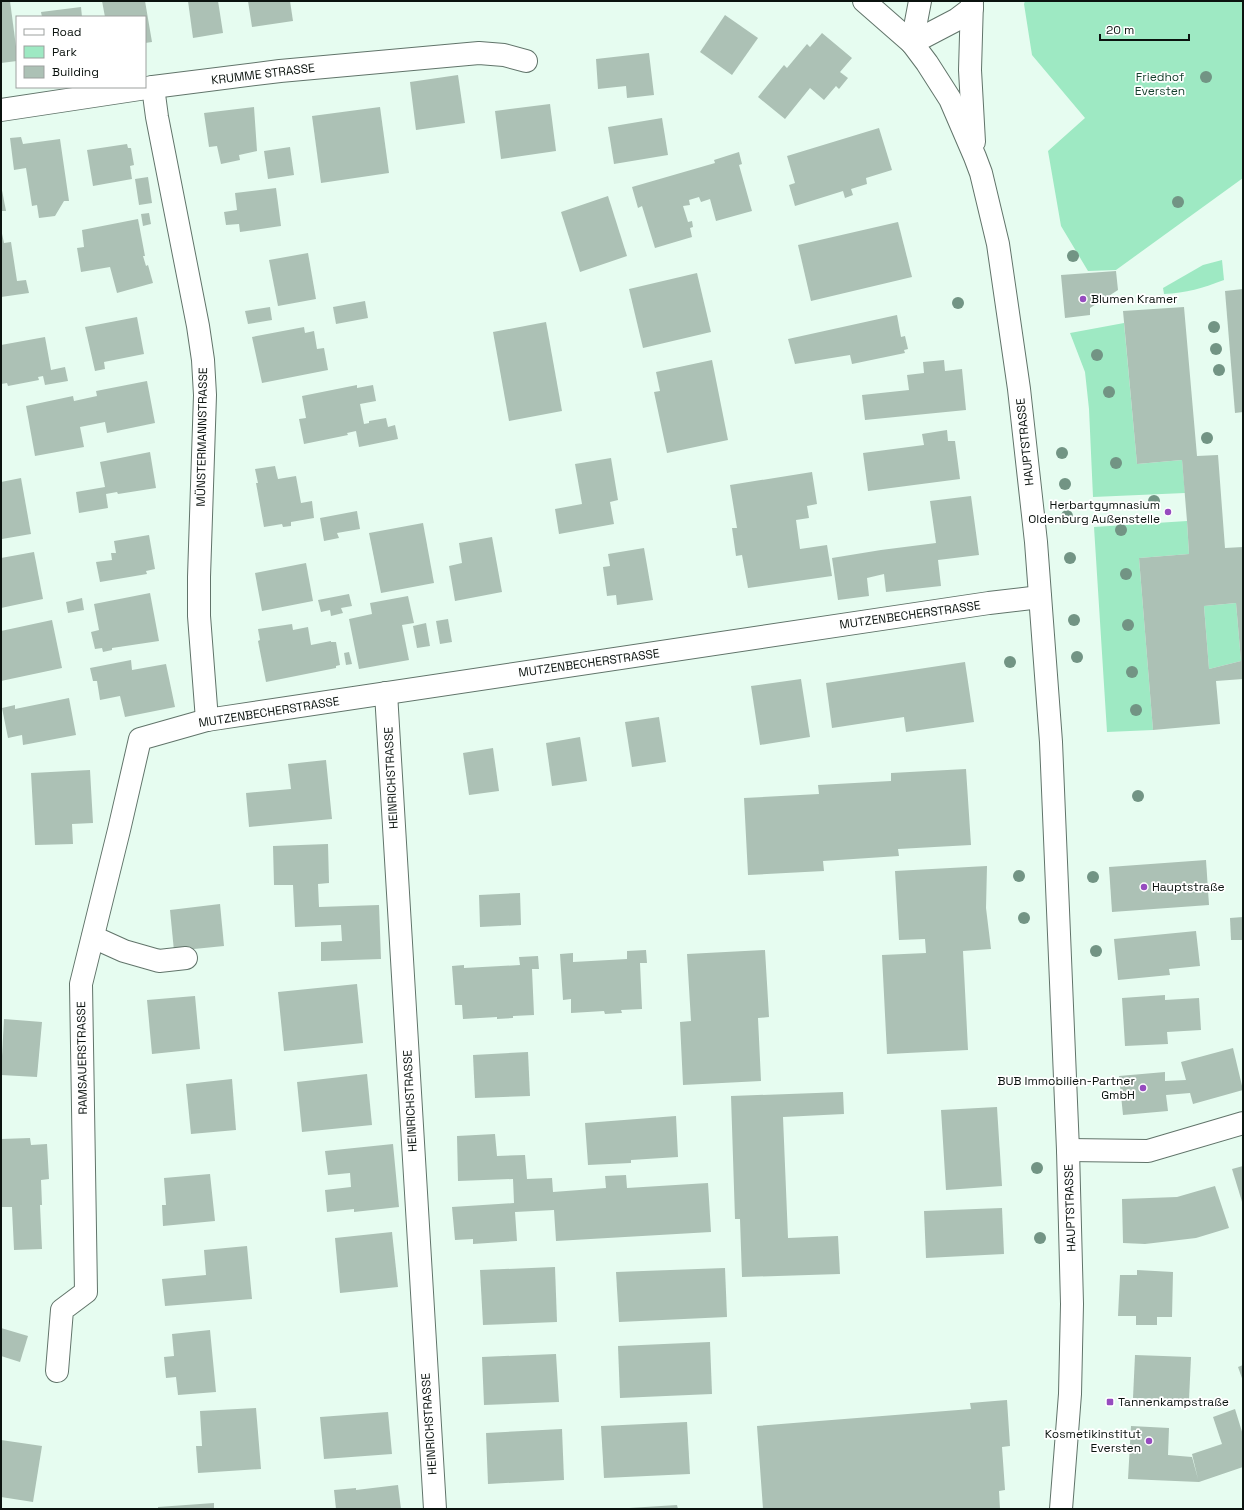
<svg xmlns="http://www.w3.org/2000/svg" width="1244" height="1510" viewBox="0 0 1244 1510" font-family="'Space Grotesk',sans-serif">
<rect width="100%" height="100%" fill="#e6fcf0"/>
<g fill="#9ee9c3">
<path d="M1025,1H1243V178L1116,270L1088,271L1061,226L1048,151L1085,118L1032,55L1024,4Z"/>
<path d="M1222,260L1224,280C1203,288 1186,293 1164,294L1163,288L1203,265Z"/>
<path d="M1124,323L1137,464L1182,460L1185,493L1093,497L1089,409L1085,372L1070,333Z"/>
<path d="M1187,521L1189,554L1139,558L1153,730L1107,732L1094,527Z"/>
<path d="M1236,603L1241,661L1209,669L1204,606Z"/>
</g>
<g fill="#acc1b5" fill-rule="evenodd">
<path d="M1,1H10L17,54V61L1,63Z"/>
<path d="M102,1H145L152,42L145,43V17H105Z"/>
<path d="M188,1H218L223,33L193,38Z"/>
<path d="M248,1H290L293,21L252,27Z"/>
<path d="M81,7L82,17H42L41,12Z"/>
<path d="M725,15L758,38L732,75L700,52Z"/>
<path d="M822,33L852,58L840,72L848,78L839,89L836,86L824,100L810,88L785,119L758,97L784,65L787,68L807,44L810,47Z"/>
<path d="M649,53L654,95L627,98L626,86L598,89L596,59Z"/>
<path d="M458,75L465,123L416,130L410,82Z"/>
<path d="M550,104L556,151L501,159L495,111Z"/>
<path d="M254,107L257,151L239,155L240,160L221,164L217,146L209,147L204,113Z"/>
<path d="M380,107L389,173L321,183L312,116Z"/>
<path d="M662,118L668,155L614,164L608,127Z"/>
<path d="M879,128L892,170L866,178L867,184L851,189L853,195L845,198L843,191L795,206L789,185L795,183L787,156Z"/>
<path d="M21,137L23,144L60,139L69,201H64L55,216L39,218L37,205L32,206L26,168L14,170L10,138Z"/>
<path d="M127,144L128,148H131L134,165L130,166L132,179L93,186L87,150Z"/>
<path d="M290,147L294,175L268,179L264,151Z"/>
<path d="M739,152L742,164L739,165L752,211L716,221L710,199L701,202L699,197L689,200L690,205L683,206L688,222L692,221L693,227L690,228L692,237L655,248L642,206L638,208L632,187L715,163L714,160Z"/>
<path d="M148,177L152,203L139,205L135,179Z"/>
<path d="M1,185L6,211H1Z"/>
<path d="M276,188L281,226L240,232L239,224L226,225L224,212L237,210L235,193Z"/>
<path d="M608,196L627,256L580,272L561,212Z"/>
<path d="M149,213L151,224L143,226L141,214Z"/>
<path d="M138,219L145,256H143L146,266L148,265L153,283L117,293L110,267L81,272L77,248L84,247L82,230Z"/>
<path d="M898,222L912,277L811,301L798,245Z"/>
<path d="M1,229L4,243L11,242L17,281L26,280L29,293L1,297Z"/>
<path d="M308,253L316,299L278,306L269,260Z"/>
<path d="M1116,271L1118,290L1090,308V315L1065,318L1061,275Z"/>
<path d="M697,273L711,332L643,348L629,289Z"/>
<path d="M1243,289V412L1235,413L1225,291Z"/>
<path d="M365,301L368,318L336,324L333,307Z"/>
<path d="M270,307L272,320L248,324L245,311Z"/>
<path d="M1184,307L1197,456L1218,455L1225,548L1243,547V679L1216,681L1220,724L1153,730L1139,558L1189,554L1187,521L1182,460L1137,464L1123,311ZM1236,603L1241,661L1209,669L1204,606Z"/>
<path d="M897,315L901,337L905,336L908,349L904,350L905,353L852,364L850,355L795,364L788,339Z"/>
<path d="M137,317L144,354L104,362L105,369L95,371L85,327Z"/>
<path d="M546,322L562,411L509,421L493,332Z"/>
<path d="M304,327L305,333L314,331L317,349L324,348L328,370L262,383L252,337Z"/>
<path d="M45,337L51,370L65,367L68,381L45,385L43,376L38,377L39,380L8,386L7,383L1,384V345Z"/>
<path d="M712,360L728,440L667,453L654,392L660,391L656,372Z"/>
<path d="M944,360L945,371L962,369L966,410L865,420L862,395L909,390L907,375L924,373L923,362Z"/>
<path d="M147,381L155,423L107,433L105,422L80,427L84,447L35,456L26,406L73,396L74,401L97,396L96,391Z"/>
<path d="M357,385V388L373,385L376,401L360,404L364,424L369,423V421L386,418L388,427L395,425L398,439L359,447L356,431L347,433L348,435L304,444L299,419L306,418L302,396Z"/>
<path d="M947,430L948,441H955L960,479L868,491L863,453L924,445L922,434Z"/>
<path d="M150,452L156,488L118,494L117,492L106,494L108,508L79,513L76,492L105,487L100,462Z"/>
<path d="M611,458L618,500L610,502L614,524L559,534L555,509L582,504L575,464Z"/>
<path d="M275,466L278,479L296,476L301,503L312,501L314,518L291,522V526L283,527L282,524L264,527L256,483H258L255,469Z"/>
<path d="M812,472L817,504L807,506L809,518L796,520L800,549L827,545L832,576L748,588L742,555L736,556L732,528H737L730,485Z"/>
<path d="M21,478L31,534L2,539L1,482Z"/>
<path d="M971,496L979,555L938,560L941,586L886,592L884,574L867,578L869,596L838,600L832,558L881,550L936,543L930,501Z"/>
<path d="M357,511L360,529L337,533L339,538L324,541L320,518Z"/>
<path d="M423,523L434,583L381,593L369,533Z"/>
<path d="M149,535L155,569L146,571L147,574L100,582L96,562L112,560L111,553H116L114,541Z"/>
<path d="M492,537L502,592L455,601L449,566L462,563L459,543Z"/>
<path d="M644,548L653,600L617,605L616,595L607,596L603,567L610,566L608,554Z"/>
<path d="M34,552L43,599L1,608V558Z"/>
<path d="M306,563L313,601L262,611L255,573Z"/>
<path d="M150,593L159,641L112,648V650L103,652L102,648L95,649L91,632L99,630L94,604Z"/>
<path d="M349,594L352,606L341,608L343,613L331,616L330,610L321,612L318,600Z"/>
<path d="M408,596L414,623L402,625L409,660L359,669L349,619L372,614L370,603Z"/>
<path d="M82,598L84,610L68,613L66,602Z"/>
<path d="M448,619L452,642L440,644L436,621Z"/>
<path d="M52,620L62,668L1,681V631Z"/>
<path d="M426,623L430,646L417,648L413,626Z"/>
<path d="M292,624L293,630L308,627L311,645L331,641V642H336L340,665L336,666V668L266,682L258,641L260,640L258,629Z"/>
<path d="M349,652L352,664L346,665L344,653Z"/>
<path d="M131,660L132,670L166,664L175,707L125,717L120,696L100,700L97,681H93L90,668Z"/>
<path d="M965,662L974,722L906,732L904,717L832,728L826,683Z"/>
<path d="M801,679L810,737L760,745L751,686Z"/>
<path d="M69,698L76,735L23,745L22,735L8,738L2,708L15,705V709Z"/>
<path d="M659,717L666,762L632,767L625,722Z"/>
<path d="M580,737L587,781L552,786L546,743Z"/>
<path d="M493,748L499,791L469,795L463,753Z"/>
<path d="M326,760L332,819L249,827L246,793L291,789L288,764Z"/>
<path d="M966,769L971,845L898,849L899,856L823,861L824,871L748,875L744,798L819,794L818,785L891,781V773Z"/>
<path d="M90,770L93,823L72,824L73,844L35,845L31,773Z"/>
<path d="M328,844L329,883L318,884L319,907L379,905L381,959L321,961V942L342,941L341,925L295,927L293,885H274L273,846Z"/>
<path d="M1206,860L1209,905L1112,912L1109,867Z"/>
<path d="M987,866L986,908L991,949L963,951L968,1050L887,1054L882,955L926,953L925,939L899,940L895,871Z"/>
<path d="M520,893L521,925L480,927L479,895Z"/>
<path d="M220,904L224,946L174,951L170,910Z"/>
<path d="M1243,917V940H1231L1230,918Z"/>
<path d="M1196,931L1200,966L1169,969L1170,975L1118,980L1114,939Z"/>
<path d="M646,950L647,963H640L642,1009L621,1010L622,1013L605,1014L604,1011L571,1013V999L563,1000L560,954L573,953V962L627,959V951Z"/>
<path d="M765,950L769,1017L758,1018L761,1081L683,1085L680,1022L691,1021L687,954Z"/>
<path d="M538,956L539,969H532L534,1015L513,1016V1018L497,1019V1017L463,1019L462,1005H455L452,966L464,965V968L520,965L519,957Z"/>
<path d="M357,984L363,1043L284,1051L278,992Z"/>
<path d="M1165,995V1000L1199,998L1201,1030L1167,1032L1168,1044L1125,1046L1122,998Z"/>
<path d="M195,996L200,1049L152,1054L147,1000Z"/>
<path d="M4,1019L42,1022L37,1077L1,1075Z"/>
<path d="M1233,1048L1243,1090L1193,1104L1190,1093L1166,1095L1168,1111L1123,1115L1119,1076L1165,1072V1081L1186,1080L1181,1062Z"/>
<path d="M528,1052L530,1096L475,1098L473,1055Z"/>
<path d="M367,1074L372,1125L302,1132L297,1082Z"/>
<path d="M232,1079L236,1130L191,1134L186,1084Z"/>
<path d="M843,1092L844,1114L783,1117L788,1238L838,1236L840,1274L742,1277L740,1219H735L731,1096Z"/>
<path d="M997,1107L1002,1186L946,1190L941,1110Z"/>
<path d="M676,1116L678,1157L631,1160V1163L588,1165L585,1123Z"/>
<path d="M495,1134L497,1156L525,1155L527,1179L552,1178L553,1192L606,1188L605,1176L626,1175L627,1188L708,1183L711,1232L556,1241L554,1210L515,1212L517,1241L473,1244V1239L455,1240L452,1207L514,1203L513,1179L458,1181L457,1136Z"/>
<path d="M30,1138L31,1145L47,1144L49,1179L41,1180L42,1205H40L42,1249L14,1250L12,1207H2L1,1139Z"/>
<path d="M393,1144L399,1207L354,1212V1209L327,1212L325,1190L351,1187L350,1173L328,1175L325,1151Z"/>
<path d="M1243,1166V1205L1232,1169Z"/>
<path d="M210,1174L215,1221L163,1226L162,1205H166L164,1178Z"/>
<path d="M1215,1186L1229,1228L1196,1238L1145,1244L1123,1243L1122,1199L1177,1197Z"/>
<path d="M1002,1208L1004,1254L926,1258L924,1211Z"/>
<path d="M392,1232L398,1287L340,1293L335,1238Z"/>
<path d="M247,1246L252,1299L165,1306L162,1279L206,1275L204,1250Z"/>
<path d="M555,1267L557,1322L483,1325L480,1270Z"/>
<path d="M725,1268L727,1317L619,1322L616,1272Z"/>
<path d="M1137,1270L1173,1272L1172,1317H1157V1325H1136V1316H1118L1120,1275H1137Z"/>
<path d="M1,1328L28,1336L20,1362L1,1356Z"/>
<path d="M210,1330L216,1392L178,1395L176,1377L166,1378L164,1357L174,1356L172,1334Z"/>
<path d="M710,1342L712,1394L620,1398L618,1346Z"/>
<path d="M556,1354L559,1402L484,1405L482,1357Z"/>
<path d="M1135,1355L1191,1357L1189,1400L1133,1398Z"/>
<path d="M1243,1365V1381L1238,1367Z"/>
<path d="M1007,1400L1010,1446L1002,1447L1005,1490L999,1491L1000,1509H763L757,1426L971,1409L970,1403Z"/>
<path d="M256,1408L261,1469L198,1473L196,1446H202L200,1411Z"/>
<path d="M1235,1409L1243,1435V1467L1199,1482L1128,1479L1131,1426L1169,1428L1168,1455L1192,1457L1198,1479L1192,1454L1222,1444L1213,1417Z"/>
<path d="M388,1412L392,1454L324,1459L320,1417Z"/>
<path d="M687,1422L690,1474L604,1478L601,1426Z"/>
<path d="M562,1429L564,1480L488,1484L486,1433Z"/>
<path d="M1,1440L42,1446L33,1502L1,1497Z"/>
<path d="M398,1485L401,1509H336L334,1490L356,1488V1490Z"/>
<path d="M214,1503V1509H158V1507Z"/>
<path d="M677,1505L678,1509H629V1508Z"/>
</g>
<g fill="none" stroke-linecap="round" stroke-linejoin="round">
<defs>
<g id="minor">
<path d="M912,43L920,1"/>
<path d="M153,87L157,117L198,326L203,360L205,395L199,577V616L207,720"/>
<path d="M1,110L153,87L280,71L479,53L504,55L526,61"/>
<path d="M386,693L435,1509"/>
<path d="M93,937L124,951L159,961L186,958"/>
<path d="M1068,1150L1148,1151L1243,1123"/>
<path d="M57,1371L62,1310L86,1292L81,984L119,830L140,739L207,720L989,603L1040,597"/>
</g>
<g id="major">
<path d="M864,1L912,43L927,63L950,99L975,157L981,173L998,244L1019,389L1036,542L1051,742L1068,1150L1072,1304L1070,1394L1061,1509"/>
<path d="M972,1L970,70L974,142"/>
<path d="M912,43L956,20L972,8"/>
</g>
</defs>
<use href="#minor" stroke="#61746a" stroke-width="24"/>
<use href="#major" stroke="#61746a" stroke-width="24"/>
<use href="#minor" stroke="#fff" stroke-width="22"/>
<use href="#major" stroke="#fff" stroke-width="22"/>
</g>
<g fill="#729484">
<circle cx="1206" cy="77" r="6"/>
<circle cx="1178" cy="202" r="6"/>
<circle cx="1073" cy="256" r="6"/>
<circle cx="958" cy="303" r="6"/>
<circle cx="1214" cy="327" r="6"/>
<circle cx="1216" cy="349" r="6"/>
<circle cx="1097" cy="355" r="6"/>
<circle cx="1219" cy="370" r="6"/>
<circle cx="1109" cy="392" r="6"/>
<circle cx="1207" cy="438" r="6"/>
<circle cx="1062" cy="453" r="6"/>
<circle cx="1116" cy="463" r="6"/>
<circle cx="1065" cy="484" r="6"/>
<circle cx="1154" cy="501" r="6"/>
<circle cx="1067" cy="516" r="6"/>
<circle cx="1121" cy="530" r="6"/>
<circle cx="1070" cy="558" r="6"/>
<circle cx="1126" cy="574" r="6"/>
<circle cx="1074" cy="620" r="6"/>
<circle cx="1128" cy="625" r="6"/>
<circle cx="1077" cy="657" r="6"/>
<circle cx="1010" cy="662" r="6"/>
<circle cx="1132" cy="672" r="6"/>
<circle cx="1136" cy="710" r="6"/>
<circle cx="1138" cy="796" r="6"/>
<circle cx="1019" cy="876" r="6"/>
<circle cx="1093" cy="877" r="6"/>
<circle cx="1024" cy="918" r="6"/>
<circle cx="1096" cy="951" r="6"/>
<circle cx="1037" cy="1168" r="6"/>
<circle cx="1040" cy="1238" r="6"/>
</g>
<g fill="#964cbf" stroke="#fff" stroke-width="1.5">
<circle cx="1083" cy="299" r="4"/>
<circle cx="1168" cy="512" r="4"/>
<circle cx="1144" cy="887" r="4"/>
<circle cx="1143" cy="1088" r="4"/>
<rect x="1106" y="1398" width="8" height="8" rx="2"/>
<circle cx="1149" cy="1441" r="4"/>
</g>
<g text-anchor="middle" stroke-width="3.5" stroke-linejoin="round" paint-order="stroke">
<g font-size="12" fill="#0b130f" stroke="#fff">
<text transform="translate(263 74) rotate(-7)" y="4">KRUMME STRASSE</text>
<text transform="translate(202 437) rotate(-89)" y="4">MÜNSTERMANNSTRASSE</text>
<text transform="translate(1025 442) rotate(-96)" y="4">HAUPTSTRASSE</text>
<text transform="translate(910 615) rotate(-8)" y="4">MUTZENBECHERSTRASSE</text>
<text transform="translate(589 663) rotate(-8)" y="4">MUTZENBECHERSTRASSE</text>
<text transform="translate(269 712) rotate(-9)" y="4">MUTZENBECHERSTRASSE</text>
<text transform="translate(391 778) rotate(-93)" y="4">HEINRICHSTRASSE</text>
<text transform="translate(82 1058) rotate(-91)" y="4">RAMSAUERSTRASSE</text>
<text transform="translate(410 1101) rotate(-93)" y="4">HEINRICHSTRASSE</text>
<text transform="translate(1070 1208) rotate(-92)" y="4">HAUPTSTRASSE</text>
<text transform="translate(429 1424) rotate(-94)" y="4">HEINRICHSTRASSE</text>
</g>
<g font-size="12" fill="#143f2c" stroke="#fff">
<text x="1160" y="81">Friedhof<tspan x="1160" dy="14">Eversten</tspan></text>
</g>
<g font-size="12" fill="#0b130f" stroke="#fff" text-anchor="start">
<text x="1091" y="303">Blumen Kramer</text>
<text x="1160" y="509" text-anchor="end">Herbartgymnasium<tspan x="1160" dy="14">Oldenburg Außenstelle</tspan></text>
<text x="1152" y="891">Hauptstraße</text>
<text x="1135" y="1085" text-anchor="end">BUB Immobilien-Partner<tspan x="1135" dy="14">GmbH</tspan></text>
<text x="1118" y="1406">Tannenkampstraße</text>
<text x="1141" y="1438" text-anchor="end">Kosmetikinstitut<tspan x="1141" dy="14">Eversten</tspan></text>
</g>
</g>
<rect width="1244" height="1510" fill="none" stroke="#0b130f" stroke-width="4"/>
<rect x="16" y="16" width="130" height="72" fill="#ffffff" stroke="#9da19f"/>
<rect x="24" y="29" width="20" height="6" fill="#ffffff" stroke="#9da19f"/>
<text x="52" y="36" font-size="12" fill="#0b130f">Road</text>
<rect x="24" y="46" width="20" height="12" fill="#9ee9c3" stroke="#9da19f"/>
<text x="52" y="56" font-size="12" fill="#0b130f">Park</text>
<rect x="24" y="66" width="20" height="12" fill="#acc1b5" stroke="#9da19f"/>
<text x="52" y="76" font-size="12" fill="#0b130f">Building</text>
<path d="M1100 34v6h89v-6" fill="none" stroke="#0b130f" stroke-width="2"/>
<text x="1106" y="34" font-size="12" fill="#0b130f" stroke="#ffffff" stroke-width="3" paint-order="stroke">20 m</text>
</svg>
